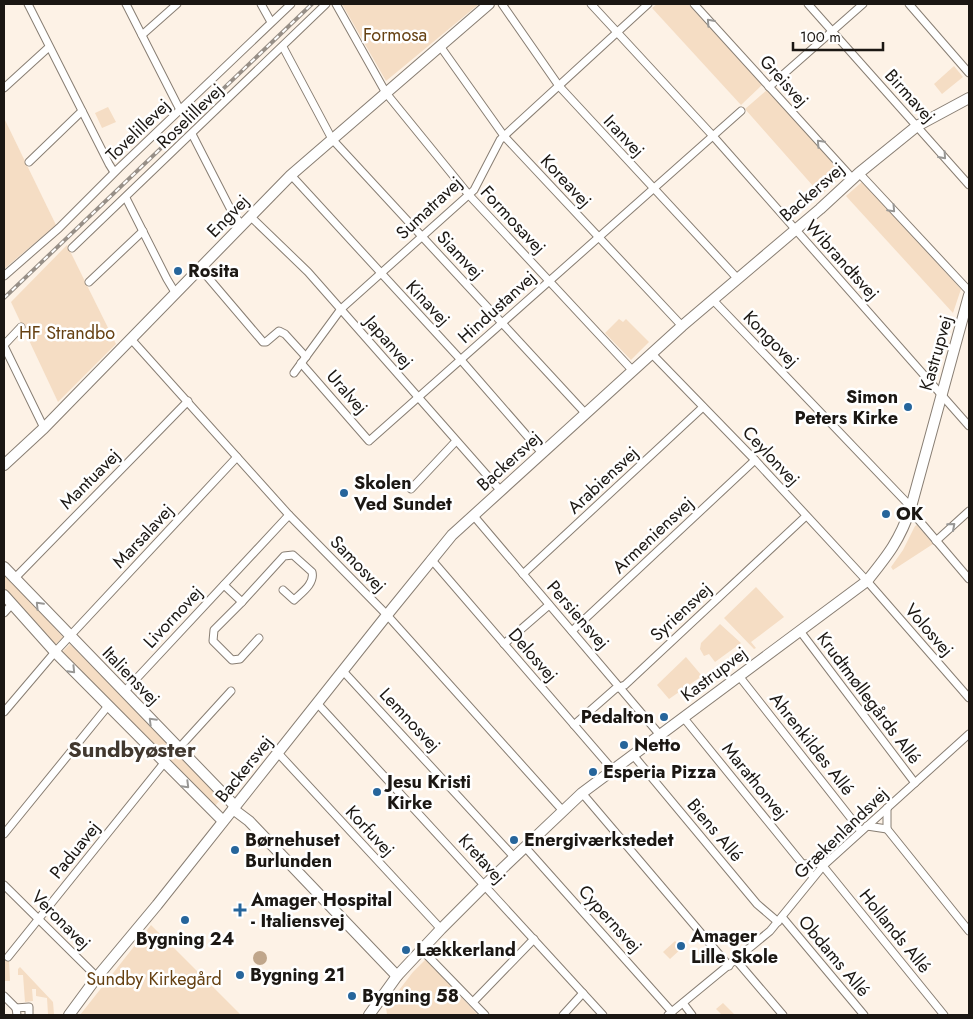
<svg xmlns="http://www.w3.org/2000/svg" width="973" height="1019" viewBox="0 0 973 1019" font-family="Jost,sans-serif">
<rect width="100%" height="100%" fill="#fdf2e6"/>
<g fill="#f5ddc4">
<path d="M342,4H479L386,81Z"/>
<path d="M657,4H688L762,85L741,105L652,8Z"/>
<path d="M954,66L963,77L942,94L934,84Z"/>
<path d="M767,90L833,163V164L842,175L821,195L745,109Z"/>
<path d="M108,107L116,122L102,128L95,113Z"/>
<path d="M4,118L56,225L4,269Z"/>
<path d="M862,182L961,289L953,313L846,196Z"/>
<path d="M67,245L116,344L58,402L11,302Z"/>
<path d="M619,319L623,322L626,319L649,342L631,360L605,333Z"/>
<path d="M917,525L933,544L893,570L891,567L903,550L915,526Z"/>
<path d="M4,573L63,637L55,645L4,588Z"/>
<path d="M756,587L784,617L751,642L756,648L754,649L724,618Z"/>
<path d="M720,624L741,643L715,662L709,654L704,656L700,649L701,643Z"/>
<path d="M70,644L222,798L214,807L62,652Z"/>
<path d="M686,657L702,676L669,699L657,685Z"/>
<path d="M151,925L241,1015H80Z"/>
<path d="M675,941L682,948L670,959L663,952Z"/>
<path d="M4,953L9,960L10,981H4Z"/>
<path d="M426,959L478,1015H387L386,1007L413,972Z"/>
<path d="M20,967L53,1002L54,1014H48L47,998L36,996V989H32L33,1001L25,1002L23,975H18V969Z"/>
<path d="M723,1003L735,1015H722L716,1009Z"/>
</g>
<circle fill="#c0a68b" cx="260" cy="958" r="7"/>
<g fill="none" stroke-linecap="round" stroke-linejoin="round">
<defs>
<g id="street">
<path d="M28,4L109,164L114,172"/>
<path d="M126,4L180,110"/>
<path d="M261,4L271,22"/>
<path d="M336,4L386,93L469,195L633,371"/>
<path d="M502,4L559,86L737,278"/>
<path d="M591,4L713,136L969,426"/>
<path d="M694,4L853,179"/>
<path d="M808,4L969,185"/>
<path d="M909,4L969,73"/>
<path d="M142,35L177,4"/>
<path d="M440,46L504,136L682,326"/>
<path d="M283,47L332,139L586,414"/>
<path d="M769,87L863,4"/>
<path d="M4,88L49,47"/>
<path d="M192,134L233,214L242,225"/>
<path d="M29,162L82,111"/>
<path d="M859,173L969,291"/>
<path d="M291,175L461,360L542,453"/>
<path d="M126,198L167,279L176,294"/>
<path d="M251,217L308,272L500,490"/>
<path d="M72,248L326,4"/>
<path d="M200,268L263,342H266L279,331L285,334L306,357"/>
<path d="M4,276L59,228L119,168L291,4"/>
<path d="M89,282L143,231"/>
<path d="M713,300L911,507L917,518L969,579"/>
<path d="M131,339L289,515L387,615L563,811"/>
<path d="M4,345L21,327"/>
<path d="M4,346L44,428"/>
<path d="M652,354L755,460L867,581L969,698"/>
<path d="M301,363L369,441L741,111"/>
<path d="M294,373L341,309L474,190L500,140L504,136L648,4"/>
<path d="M411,489L456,441"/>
<path d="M473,515L660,735"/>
<path d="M936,541L969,511"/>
<path d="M431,559L613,770"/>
<path d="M523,574L703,407"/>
<path d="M14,579L188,401"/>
<path d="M224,585L242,602L284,556L293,555L312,572C315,584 301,593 294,600L283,590"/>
<path d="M242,602L214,630L213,641L232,660L240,659L259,638"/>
<path d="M4,613L12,604"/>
<path d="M572,631L755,460"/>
<path d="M800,631L915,783"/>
<path d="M504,644L549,605"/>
<path d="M343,671L514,857"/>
<path d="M739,676L861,831"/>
<path d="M124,692L289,515"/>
<path d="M317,703L603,1015"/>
<path d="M4,712L55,652L237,457"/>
<path d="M683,717L813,877"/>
<path d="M574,725L615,689L625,685L806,516"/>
<path d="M179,748L231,691"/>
<path d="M278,753L441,929"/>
<path d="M633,755L757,904L778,922"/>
<path d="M582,793L729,966"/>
<path d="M887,808V829L969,931"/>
<path d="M867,826L887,829"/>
<path d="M4,834L108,706"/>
<path d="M525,847L672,1012"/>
<path d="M803,864L818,863L823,866L944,1015"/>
<path d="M4,885L97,977"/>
<path d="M782,917L864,1015"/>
<path d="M421,949L485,1015"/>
<path d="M8,957L164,763"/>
<path d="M736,960L783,1015"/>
<path d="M4,996L16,1008"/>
<path d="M473,1002L534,939"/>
<path d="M683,1003L692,1015"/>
<path d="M17,1015L16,1008L29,1007V1015"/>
<path d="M563,1015L583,993"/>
<path d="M668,1015L770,931L823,866L969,734"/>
</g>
<g id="secondary">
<path d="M4,465L44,428L291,175L489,4"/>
<path d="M4,567L235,806"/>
<path d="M4,595L55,652L223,821"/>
<path d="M233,809L249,821L397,976"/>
<path d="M69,1015L97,977L157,905L387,615L452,535L682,326L820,209L859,173L917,126L969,98"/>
<path d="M369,1015L397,976L441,929L485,885L582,793L867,581C888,555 900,540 911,507L969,295"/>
</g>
</defs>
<use href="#street" stroke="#887e73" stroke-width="9"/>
<use href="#secondary" stroke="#887e73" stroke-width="12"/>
<use href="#street" stroke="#fff" stroke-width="7"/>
<use href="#secondary" stroke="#fff" stroke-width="10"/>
<defs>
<path id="rail" d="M4,298L312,4"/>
</defs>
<use href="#rail" stroke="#978f87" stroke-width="4"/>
<use href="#rail" stroke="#fff" stroke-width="2" stroke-dasharray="5.5" stroke-linecap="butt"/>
</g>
<defs><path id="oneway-chevron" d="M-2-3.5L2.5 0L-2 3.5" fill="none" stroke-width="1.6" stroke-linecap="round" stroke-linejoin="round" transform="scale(1.25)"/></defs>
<g stroke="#989795">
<use href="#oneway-chevron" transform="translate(710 22) rotate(-132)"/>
<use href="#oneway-chevron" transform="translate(820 143) rotate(-133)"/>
<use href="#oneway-chevron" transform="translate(943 156) rotate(48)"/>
<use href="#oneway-chevron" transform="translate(892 209) rotate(47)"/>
<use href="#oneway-chevron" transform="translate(952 526) rotate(-41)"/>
<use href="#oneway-chevron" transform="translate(39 605) rotate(-134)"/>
<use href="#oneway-chevron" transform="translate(72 670) rotate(46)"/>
<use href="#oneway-chevron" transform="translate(152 721) rotate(-135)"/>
<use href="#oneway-chevron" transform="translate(186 785) rotate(45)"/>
</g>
<g fill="#26659b" stroke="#fff" stroke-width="2">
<circle cx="178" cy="271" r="5"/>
<circle cx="908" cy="407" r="5"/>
<circle cx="344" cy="493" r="5"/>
<circle cx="886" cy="514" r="5"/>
<circle cx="664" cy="717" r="5"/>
<circle cx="624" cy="745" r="5"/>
<circle cx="593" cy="772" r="5"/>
<circle cx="377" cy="792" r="5"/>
<circle cx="514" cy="840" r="5"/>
<circle cx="235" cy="850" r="5"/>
<path d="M237.5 902.5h5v5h5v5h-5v5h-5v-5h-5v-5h5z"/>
<circle cx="185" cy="920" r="5"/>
<circle cx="681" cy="946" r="5"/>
<circle cx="406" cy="950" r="5"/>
<circle cx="240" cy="975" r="5"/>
<circle cx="352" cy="996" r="5"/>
</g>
<g text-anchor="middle" stroke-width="5" stroke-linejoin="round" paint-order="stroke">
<g font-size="18" fill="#664112" stroke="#fff">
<text x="395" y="41">Formosa</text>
<text x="67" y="339">HF Strandbo</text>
<text x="154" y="985">Sundby Kirkegård</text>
</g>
<g font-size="18" fill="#1b1713" stroke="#fff">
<text transform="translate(784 81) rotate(48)" y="6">Greisvej</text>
<text transform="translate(910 96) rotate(48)" y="6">Birmavej</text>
<text transform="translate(190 116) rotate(-44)" y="6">Roselillevej</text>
<text transform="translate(138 130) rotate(-44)" y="6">Tovelillevej</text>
<text transform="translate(624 136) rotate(47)" y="6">Iranvej</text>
<text transform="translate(566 181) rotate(47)" y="6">Koreavej</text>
<text transform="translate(812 192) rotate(-41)" y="6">Backersvej</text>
<text transform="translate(429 208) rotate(-43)" y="6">Sumatravej</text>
<text transform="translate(228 216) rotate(-46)" y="6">Engvej</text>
<text transform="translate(513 220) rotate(47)" y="6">Formosavej</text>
<text transform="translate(460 255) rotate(47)" y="6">Siamvej</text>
<text transform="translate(842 260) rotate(48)" y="6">Wibrandtsvej</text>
<text transform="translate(428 303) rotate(47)" y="6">Kinavej</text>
<text transform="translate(497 307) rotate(-42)" y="6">Hindustanvej</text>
<text transform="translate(771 339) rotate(46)" y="6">Kongovej</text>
<text transform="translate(389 342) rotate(49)" y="6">Japanvej</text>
<text transform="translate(936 353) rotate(-74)" y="6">Kastrupvej</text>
<text transform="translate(347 392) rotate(49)" y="6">Uralvej</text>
<text transform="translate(771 456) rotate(47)" y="6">Ceylonvej</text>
<text transform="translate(509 461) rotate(-42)" y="6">Backersvej</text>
<text transform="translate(90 479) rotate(-45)" y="6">Mantuavej</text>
<text transform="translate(603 480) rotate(-43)" y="6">Arabiensvej</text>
<text transform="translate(653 535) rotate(-43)" y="6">Armeniensvej</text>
<text transform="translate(143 536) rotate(-47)" y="6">Marsalavej</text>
<text transform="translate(358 564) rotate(46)" y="6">Samosvej</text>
<text transform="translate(681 612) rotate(-43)" y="6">Syriensvej</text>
<text transform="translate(578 615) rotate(49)" y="6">Persiensvej</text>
<text transform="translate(173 617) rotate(-47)" y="6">Livornovej</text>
<text transform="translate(929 630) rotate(49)" y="6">Volosvej</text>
<text transform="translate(533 655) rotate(49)" y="6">Delosvej</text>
<text transform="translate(714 674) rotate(-37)" y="6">Kastrupvej</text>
<text transform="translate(131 676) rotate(46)" y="6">Italiensvej</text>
<text transform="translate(869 698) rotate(53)" y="6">Krudtmøllegårds Allé</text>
<text transform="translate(410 720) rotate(47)" y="6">Lemnosvej</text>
<text transform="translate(812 744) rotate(52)" y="6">Ahrenkildes Allé</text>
<text transform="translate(244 769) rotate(-51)" y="6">Backersvej</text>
<text transform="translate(755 781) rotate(51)" y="6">Marathonvej</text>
<text transform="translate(715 830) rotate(50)" y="6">Biens Allé</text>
<text transform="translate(370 831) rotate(47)" y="6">Korfuvej</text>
<text transform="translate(841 833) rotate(-44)" y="6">Grækenlandsvej</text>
<text transform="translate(75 850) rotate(-51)" y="6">Paduavej</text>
<text transform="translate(482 859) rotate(48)" y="6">Kretavej</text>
<text transform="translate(610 919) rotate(48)" y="6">Cypernsvej</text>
<text transform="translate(61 920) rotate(45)" y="6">Veronavej</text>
<text transform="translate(895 931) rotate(51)" y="6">Hollands Allé</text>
<text transform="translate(834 956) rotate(50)" y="6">Obdams Allé</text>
</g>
<g font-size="18" font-weight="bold" fill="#1b1713" stroke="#fff" text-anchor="start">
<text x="188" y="277">Rosita</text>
<text x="898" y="403" text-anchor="end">Simon<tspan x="898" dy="21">Peters Kirke</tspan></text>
<text x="354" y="489">Skolen<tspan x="354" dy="21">Ved Sundet</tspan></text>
<text x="896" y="520">OK</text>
<text x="654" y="723" text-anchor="end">Pedalton</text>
<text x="634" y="751">Netto</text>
<text x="603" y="778">Esperia Pizza</text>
<text x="387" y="788">Jesu Kristi<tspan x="387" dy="21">Kirke</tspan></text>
<text x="245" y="846">Børnehuset<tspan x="245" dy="21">Burlunden</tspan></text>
<text x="524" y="846">Energiværkstedet</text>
<text x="251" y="906">Amager Hospital<tspan x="251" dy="21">- Italiensvej</tspan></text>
<text x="691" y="942">Amager<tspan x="691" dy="21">Lille Skole</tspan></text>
<text x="185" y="945" text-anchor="middle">Bygning 24</text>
<text x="416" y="956">Lækkerland</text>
<text x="250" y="981">Bygning 21</text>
<text x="362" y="1002">Bygning 58</text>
</g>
<g font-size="22" font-weight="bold" fill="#41382f" stroke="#fff">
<text x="132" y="757">Sundbyøster</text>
</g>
</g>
<rect width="973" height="1019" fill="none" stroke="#1b1713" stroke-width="10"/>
<path d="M793 42v8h90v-8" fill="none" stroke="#1b1713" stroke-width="2.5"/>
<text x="800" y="42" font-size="15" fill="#1b1713" stroke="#ffffff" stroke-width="4" paint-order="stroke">100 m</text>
</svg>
